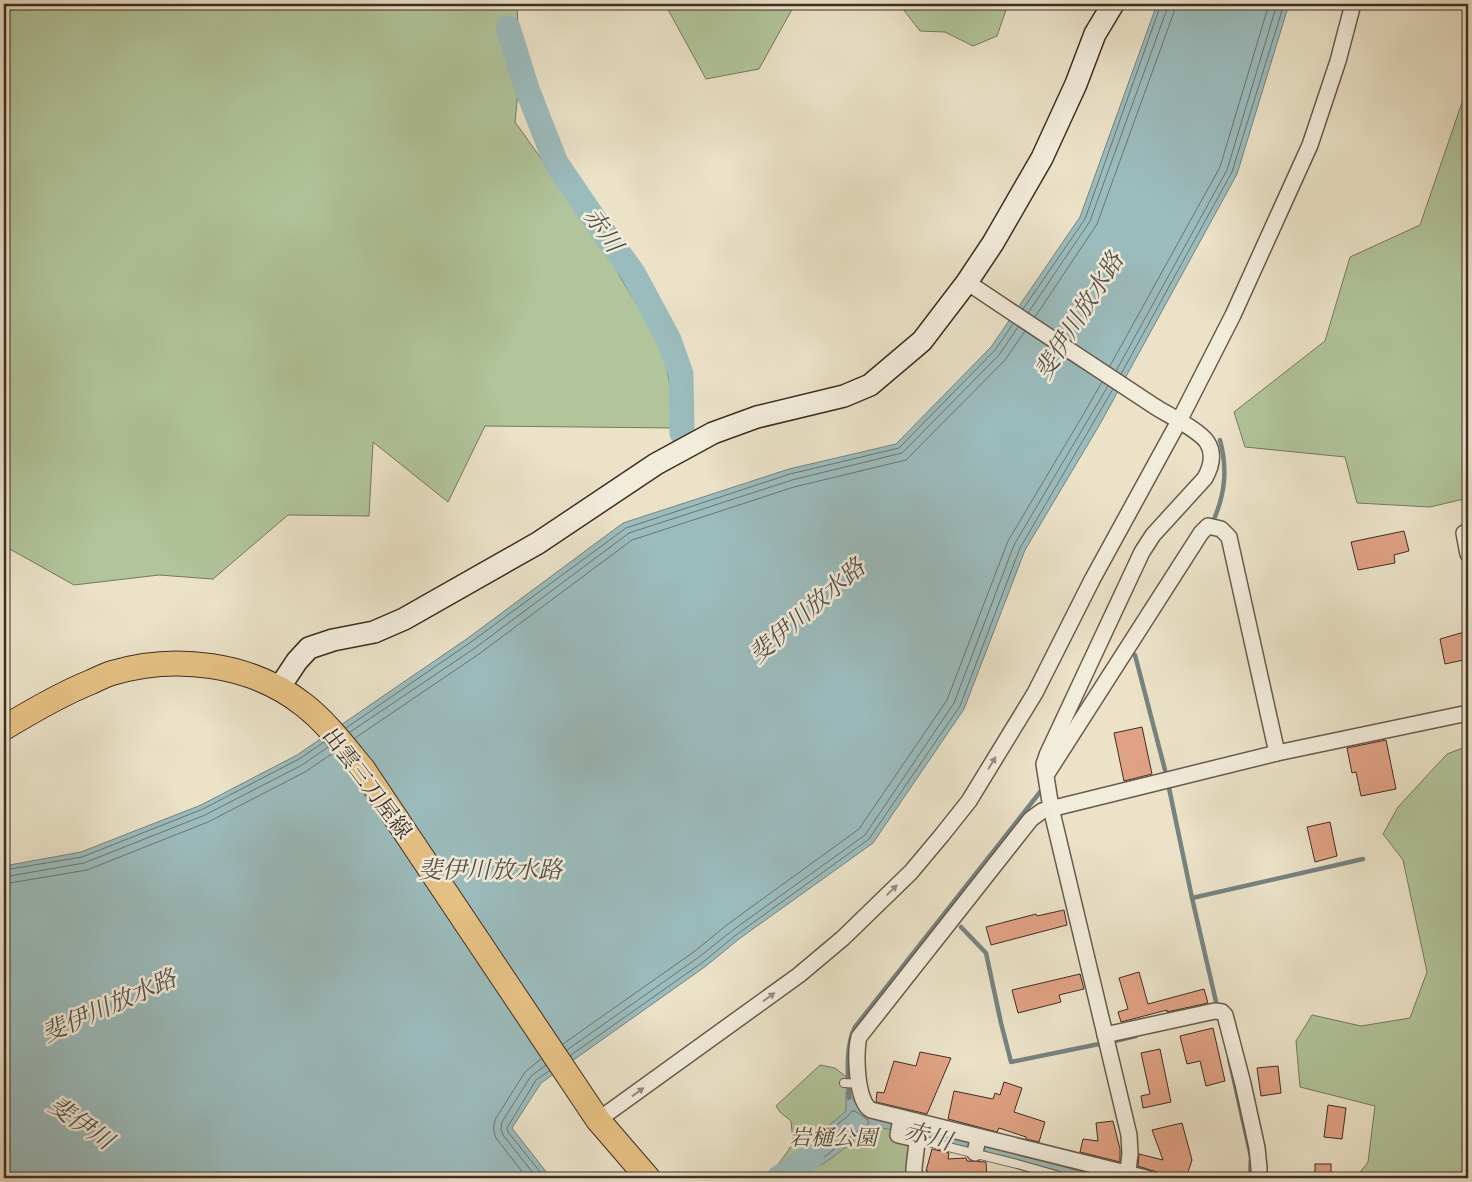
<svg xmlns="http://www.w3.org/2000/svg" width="1472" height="1182" viewBox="0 0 1472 1182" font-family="'EB Garamond','Noto Serif JP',serif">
<rect width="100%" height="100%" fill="#ebe2c8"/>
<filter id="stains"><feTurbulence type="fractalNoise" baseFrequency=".004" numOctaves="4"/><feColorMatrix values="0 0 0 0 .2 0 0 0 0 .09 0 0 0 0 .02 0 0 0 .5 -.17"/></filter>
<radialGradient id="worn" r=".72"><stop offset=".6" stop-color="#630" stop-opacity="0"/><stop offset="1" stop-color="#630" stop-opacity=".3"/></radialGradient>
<g fill="#b1c49b" stroke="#787860">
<path d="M4,4H517L520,71L515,122L595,234L664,351L677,428L485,426L448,502L373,442L369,516L288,515L213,579L159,575L74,585L8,548L4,545Z"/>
<path d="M665,4H795L759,69L706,79Z"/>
<path d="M899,4H1008L997,36L973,46L945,32L920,31Z"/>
<path d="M1468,85V498L1430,507L1357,503L1345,457L1245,447L1234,412L1325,341L1350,257L1420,225Z"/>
<path d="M1468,746V1178H1356L1368,1162L1375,1106L1300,1087L1296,1041L1312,1015L1361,1026L1410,1018L1427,972L1403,860L1383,834L1398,807L1447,754Z"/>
<path d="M820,1065L835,1068L845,1076L852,1075L853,1092L910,1142V1178H754L773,1171L788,1151L793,1142L791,1121L780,1112L776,1106Z"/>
</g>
<g fill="#9bbcbd" stroke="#768380">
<path d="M1157,4H1289L1237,174L1100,424L1025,550L964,709L873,843L739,939L706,966L541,1083L512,1128L551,1178H4V866L81,852L201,805L297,755L468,638L623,523L789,469L896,444L991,347L1080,217Z"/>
<path d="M846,1092H851V1097L861,1110L1104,1178H1077L1058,1173V1171L913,1134L872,1126L870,1132L863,1133C844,1148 811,1179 786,1176L784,1173L813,1139L846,1111Z"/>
</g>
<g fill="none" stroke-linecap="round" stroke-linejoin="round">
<g stroke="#6d7470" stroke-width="1">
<path d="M1023,309L1085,219L1161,4"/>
<path d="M1028,313L1090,221L1167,9V4"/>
<path d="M1035,317L1097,224L1174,12L1175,4"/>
<path d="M1110,366L1220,167L1269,4"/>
<path d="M1116,371L1227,170L1277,4"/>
<path d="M1121,374L1232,172L1284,4"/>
<path d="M346,728L471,642L626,528L790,474L899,448L995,350L1013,324"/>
<path d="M350,732L475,648L629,533L792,480L902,453L999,355L1018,327"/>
<path d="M355,738L479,654L632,540L794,487L906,460L1005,360L1025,331"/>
<path d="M4,870L82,857L203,809L299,759L324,742"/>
<path d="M4,877L84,863L205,815L302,765L328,747"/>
<path d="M4,884L87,870L208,822L305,772L333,753"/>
<path d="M563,1044L695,951L728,924L859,829L947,700L1008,541L1083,415L1102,382"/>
<path d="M567,1050L699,957L733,930L865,835L954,703L1014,545L1108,386"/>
<path d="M571,1055L703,962L736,935L869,839L960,706L1020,548L1113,389"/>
<path d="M852,1111H855L868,1120L869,1122L866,1127L860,1129L818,1162L800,1169L798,1168L797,1165L816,1142L849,1115Z"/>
<path d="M527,1178L496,1138C493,1131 493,1125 496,1118L525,1072L541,1059"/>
<path d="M537,1178L503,1135L501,1129L502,1122L531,1076L546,1065"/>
<path d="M545,1178L508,1132L507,1128L536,1080L549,1071"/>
</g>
<g stroke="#768380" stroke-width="4.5">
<path d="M1212,524C1225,495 1228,470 1220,440"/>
<path d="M1135,655L1165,770"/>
<path d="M1169,788L1192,898L1217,1006"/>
<path d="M1192,898L1363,859"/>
<path d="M961,927L986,953L1001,1023L1011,1062L1099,1044"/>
<path d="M1115,1041L1136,1036"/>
<path d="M1229,1058L1251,1157L1250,1178"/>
<path d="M849,1098C848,1077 845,1045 855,1027L1044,787"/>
</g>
<g stroke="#9bbcbd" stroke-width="25">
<path d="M508,28L527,89L556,163L599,226L633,273L669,340L681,374L682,433"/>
<path d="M779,1178L812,1156"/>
</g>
</g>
<g fill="#e0a284" stroke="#3f2d24">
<path d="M1404,531L1409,551L1394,555L1395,563L1358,570L1351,542Z"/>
<path d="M1468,631V659L1445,664L1440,639Z"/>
<path d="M1142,727L1152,774L1124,781L1114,733Z"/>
<path d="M1386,740L1396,789L1361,796L1356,772L1352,773L1347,748Z"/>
<path d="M1330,822L1337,856L1315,862L1307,827Z"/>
<path d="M1064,910L1067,925L991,945L986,927L1036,914L1037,916Z"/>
<path d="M1139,972L1148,1004L1204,989L1208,1003L1167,1012V1010L1121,1022L1118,1012L1128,1009L1119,978Z"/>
<path d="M1080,974L1084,989L1059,995L1061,1002L1018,1013L1012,990Z"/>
<path d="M1213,1028L1225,1081L1206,1086L1200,1061L1187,1064L1180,1036Z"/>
<path d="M1160,1049L1171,1102L1143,1108L1141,1096L1150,1094L1141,1053Z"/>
<path d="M920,1052L951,1058L927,1114L876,1102L877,1092L884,1093L894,1061L916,1066Z"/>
<path d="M1278,1066L1281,1093L1261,1096L1257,1068Z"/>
<path d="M1004,1082L1022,1088L1014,1112L1045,1122L1039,1142L1026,1139V1137L999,1128L997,1132L948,1119L954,1091L993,1099L995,1093L1000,1095Z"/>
<path d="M1328,1105L1346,1108L1342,1139L1324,1137Z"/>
<path d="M1113,1121L1120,1149V1162L1080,1152L1083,1139L1098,1141L1096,1123Z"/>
<path d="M1182,1123L1192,1160L1186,1178H1175L1138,1166L1139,1154L1163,1160L1152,1130Z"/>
<path d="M932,1149L949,1153L948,1159L966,1158L967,1161L986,1162L987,1177L926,1178L928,1171H926Z"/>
<rect x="1315" y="1164" width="16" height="14"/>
</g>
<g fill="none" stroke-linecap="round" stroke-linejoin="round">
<defs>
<g id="lane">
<path d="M844,1083L860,1084"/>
<path d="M916,1139L1017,1164L1056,1175L1062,1178"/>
</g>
<g id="street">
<path d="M967,282C1029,324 1092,365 1154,406C1168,415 1199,430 1207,442C1215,454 1211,467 1205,478L1153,535L1142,552L1047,755L1044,764L1051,808L1129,1135L1130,1154L1127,1178"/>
<path d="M1464,533L1468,554"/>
<path d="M1048,772L1201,533L1208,526L1221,529L1229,537L1277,753"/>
<path d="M1105,1035L1215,1011L1222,1012L1225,1015L1243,1084L1257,1148L1259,1168V1178"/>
<path d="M901,1118L898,1135L916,1139L917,1142L914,1168V1178"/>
<path d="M598,1120L799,975L843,938L911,872L942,835L969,801L1035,693L1092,580L1179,421L1233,315L1310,145L1338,61L1353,4"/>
<path d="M975,1153L978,1138"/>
<path d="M1146,1178L871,1110C856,1102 855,1052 859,1037L1031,819L1042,811L1277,753L1468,713"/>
</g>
<path id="secondary" d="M279,688L297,661L309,648L333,640L374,632L404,619L538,543L656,464L713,433L757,417L844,396L870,385L922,341L967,282L993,243L1042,158L1076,84L1095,34L1113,4"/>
<path id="primary" d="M4,728C32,711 61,694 91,682C98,679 105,675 112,673C175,654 251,663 304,705C327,723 344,746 363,769L598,1120L648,1178"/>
</defs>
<use href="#lane" stroke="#6a5a4d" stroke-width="10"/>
<use href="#street" stroke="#6a5a4d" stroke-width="18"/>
<use href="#secondary" stroke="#3f2d24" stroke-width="24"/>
<use href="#primary" stroke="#3f2d24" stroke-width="26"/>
<use href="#lane" stroke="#f2ecdb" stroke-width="8"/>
<use href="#street" stroke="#f2ecdb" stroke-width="15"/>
<use href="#secondary" stroke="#f2ecdb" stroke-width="21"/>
<use href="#primary" stroke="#e6c184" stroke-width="24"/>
</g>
<defs><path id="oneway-solid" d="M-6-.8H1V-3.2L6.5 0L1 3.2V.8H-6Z" transform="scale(1.25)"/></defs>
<g fill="#988c80">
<use href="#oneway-solid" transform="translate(992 763) rotate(-58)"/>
<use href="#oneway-solid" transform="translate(892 890) rotate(-44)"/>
<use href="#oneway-solid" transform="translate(769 997) rotate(-36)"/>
<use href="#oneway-solid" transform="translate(638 1092) rotate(-36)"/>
</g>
<g text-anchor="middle" stroke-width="5" stroke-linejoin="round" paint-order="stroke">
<g font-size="22" fill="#3f2d24" stroke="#f2ecdb">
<text transform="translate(368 783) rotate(53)" y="8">出雲三刀屋線</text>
</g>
<g font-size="22" font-style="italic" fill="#564b3c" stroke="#f2ecdb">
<text x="833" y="1145">岩樋公園</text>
</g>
<g font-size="24" font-style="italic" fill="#56514a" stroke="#f2ecdb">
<text transform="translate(603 230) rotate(55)" y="8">赤川</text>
<text transform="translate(1079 316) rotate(-58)" y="8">斐伊川放水路</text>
<text transform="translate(807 611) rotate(-41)" y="8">斐伊川放水路</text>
<text x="490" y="878">斐伊川放水路</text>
<text transform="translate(109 1006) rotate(-24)" y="8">斐伊川放水路</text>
<text transform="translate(81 1123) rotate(35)" y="8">斐伊川</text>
<text transform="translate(928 1136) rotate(15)" y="8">赤川</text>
</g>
</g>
<rect width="1472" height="1182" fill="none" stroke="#ebe2c8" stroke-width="20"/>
<rect x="5" y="5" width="1462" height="1172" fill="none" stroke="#3f2d24" stroke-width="2.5"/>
<rect x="10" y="10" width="1452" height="1162" fill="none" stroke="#3f2d24"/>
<rect width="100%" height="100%" filter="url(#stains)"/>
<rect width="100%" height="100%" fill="url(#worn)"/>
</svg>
